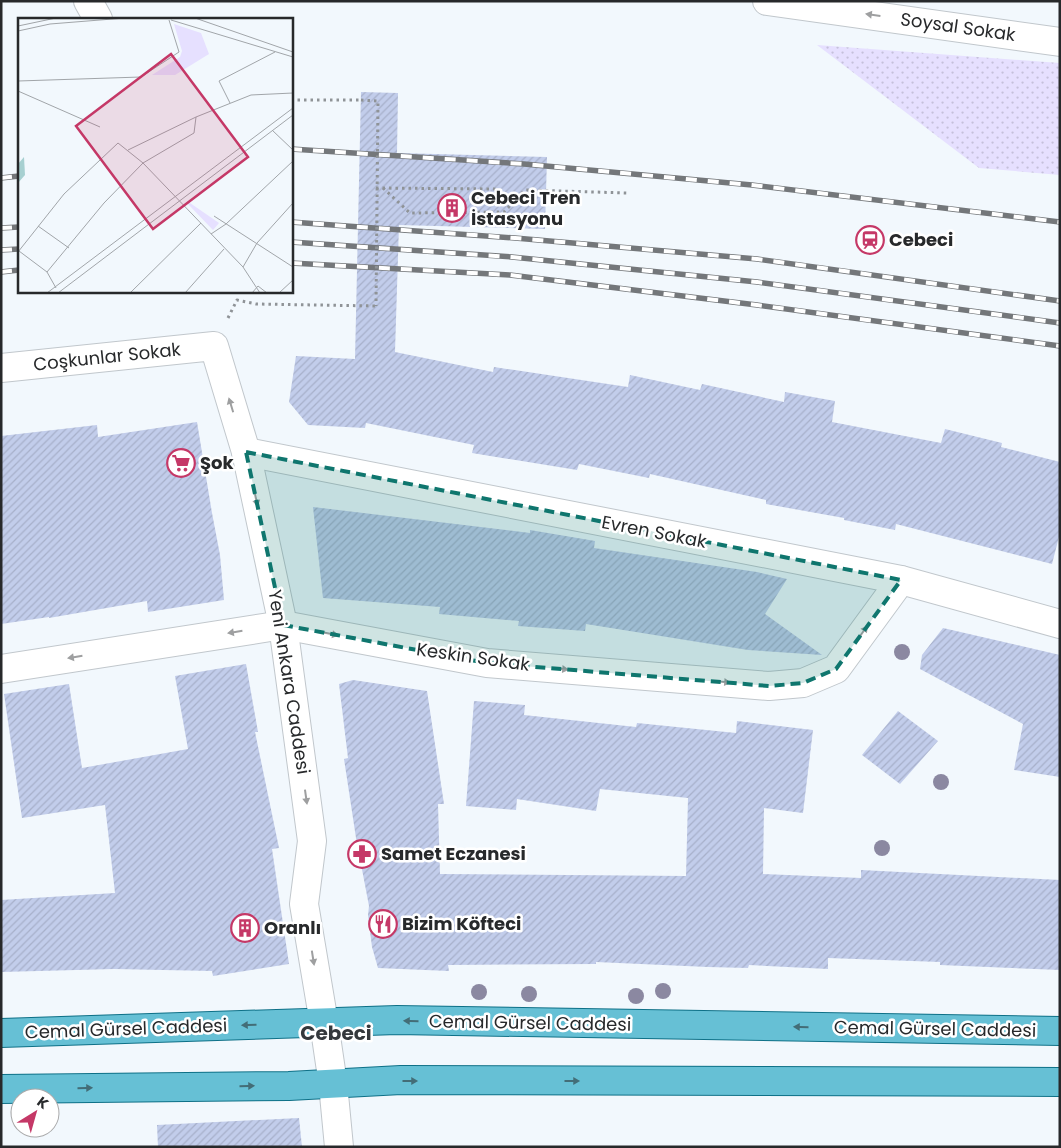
<svg xmlns="http://www.w3.org/2000/svg" width="1061" height="1148" viewBox="0 0 1061 1148" font-family="Poppins,sans-serif">
<defs>
<pattern id="grass-dots" width="8" height="8" patternUnits="userSpaceOnUse" patternTransform="scale(1.25)"><rect width="8" height="8" fill="#e6e0ff"/><path d="M2 2h.1M6 6h.1" fill="none" stroke="#c5c0db" stroke-width="1.8" stroke-linecap="round"/></pattern>
<pattern id="building-hatch" width="6" height="6" patternUnits="userSpaceOnUse" patternTransform="scale(1.25)"><rect width="6" height="6" fill="#c2cdeb"/><path d="M-1 1l2-2M0 6l6-6M5 7l2-2" fill="none" stroke="#a7b0ca"/></pattern>
</defs>
<rect width="100%" height="100%" fill="#f2f8fd"/>
<path fill="url(#grass-dots)" d="M817,45L1060,63V175L979,168Z"/>
<g fill="url(#building-hatch)">
<path d="M361,92L398,93L397,153L547,157L545,229L399,225L395,352L493,372L494,367L628,387L630,375L700,390L702,384L784,402L785,392L835,401L832,422L941,443L945,429L1002,443L1001,447L1060,462V533L1052,564L896,524L895,530L844,520V518L766,504V500L650,474L649,478L579,464L577,470L472,453L474,445L366,423L365,428L308,425L289,402L296,356L355,359Z"/>
<path d="M197,422L212,513L220,555L224,600L148,612L147,601L49,618V617L1,624V436L97,425L98,437Z"/>
<path d="M313,507L530,533V530L595,541L594,548L757,572L787,579L765,614L822,655L748,650L586,624L585,631L518,626L519,621L439,614L440,607L323,598Z"/>
<path d="M943,628L1060,655V777L1014,770L1023,724L920,669L922,655Z"/>
<path d="M246,664L258,732H255L279,848L272,849L289,964L213,976L212,971L114,969L1,972V900L115,893L105,805L22,818L4,694L69,684L82,768L188,749L175,676Z"/>
<path d="M353,680L427,691L444,804H438L440,874L686,876L688,798L600,789L596,811L517,799L516,810L466,806L474,701L525,705L524,715L636,727L637,723L736,733L737,721L813,730L803,813L764,808L763,874L861,878V870L1060,880V970L940,965V962L828,958V969L749,965L748,968L708,967L596,962V964L448,965L449,971L378,968L372,947L368,915L369,906L356,838L344,759L348,758L339,684Z"/>
<path d="M898,711L938,741L900,784L862,755Z"/>
<path d="M299,1118L302,1147H158L157,1125Z"/>
</g>
<g fill="none" stroke-linecap="round" stroke-linejoin="round">
<defs>
<g id="minor">
<path d="M88,1L98,19"/>
<path d="M767,1L1060,42"/>
<path d="M1,368L214,346L246,452L283,625L312,841L304,904L324,1023"/>
<path d="M246,452L901,580L1060,624"/>
<path d="M1,669L283,625L487,663L769,686L803,683L836,669L901,580"/>
</g>
<path id="tertiary" d="M324,1023L333,1084L339,1147"/>
<g id="primary">
<path d="M1,1033L397,1020L1060,1031"/>
<path d="M1,1089L289,1086L401,1080L1060,1082"/>
</g>
</defs>
<use href="#minor" stroke="#c1c7cc" stroke-width="30"/>
<use href="#tertiary" stroke="#c1c7cc" stroke-width="30"/>
<use href="#primary" stroke="#0e7087" stroke-width="30"/>
<g stroke="#8f9397" stroke-width="3" stroke-dasharray="2.5 4" stroke-linecap="butt">
<path d="M291,100H361"/>
<path d="M376,188L497,189"/>
<path d="M383,188L410,213L504,212L525,190L628,193"/>
<path d="M228,318L237,300L256,304L376,306"/>
</g>
<use href="#minor" stroke="#fff" stroke-width="28"/>
<use href="#tertiary" stroke="#fff" stroke-width="28"/>
<use href="#primary" stroke="#66c0d5" stroke-width="28"/>
<defs>
<g id="rail">
<path d="M291,149L524,164L752,185L1060,222"/>
<path d="M1,178L19,176"/>
<path d="M291,222L515,238L757,259L1060,301"/>
<path d="M1,228L19,227"/>
<path d="M291,242L512,257L757,282L1060,323"/>
<path d="M1,250L19,249"/>
<path d="M291,263L510,275L757,305L1060,346"/>
<path d="M1,272L19,270"/>
</g>
</defs>
<use href="#rail" stroke="#74777a" stroke-width="5.5"/>
<use href="#rail" stroke="#fff" stroke-width="4" stroke-dasharray="11" stroke-linecap="butt"/>
<path stroke="#8f9397" stroke-width="3" stroke-dasharray="2.5 4" stroke-linecap="butt" d="M361,100L378,101L376,306"/>
</g>
<g fill="#8b88a1">
<circle cx="902" cy="652" r="8"/>
<circle cx="941" cy="782" r="8"/>
<circle cx="882" cy="848" r="8"/>
<circle cx="663" cy="991" r="8"/>
<circle cx="479" cy="992" r="8"/>
<circle cx="529" cy="994" r="8"/>
<circle cx="636" cy="996" r="8"/>
</g>
<defs><path id="oneway-solid" d="M-6-.8H1V-3.2L6.5 0L1 3.2V.8H-6Z" transform="scale(1.25)"/></defs>
<g fill="#9e9fa0">
<use href="#oneway-solid" transform="translate(873 15) rotate(-172)"/>
<use href="#oneway-solid" transform="translate(231 405) rotate(-107)"/>
<use href="#oneway-solid" transform="translate(256 499) rotate(78)"/>
<use href="#oneway-solid" transform="translate(235 632) rotate(171)"/>
<use href="#oneway-solid" transform="translate(863 632) rotate(-54)"/>
<use href="#oneway-solid" transform="translate(331 634) rotate(11)"/>
<use href="#oneway-solid" transform="translate(75 657) rotate(171)"/>
<use href="#oneway-solid" transform="translate(561 669) rotate(5)"/>
<use href="#oneway-solid" transform="translate(723 682) rotate(5)"/>
<use href="#oneway-solid" transform="translate(306 797) rotate(82)"/>
<use href="#oneway-solid" transform="translate(313 958) rotate(81)"/>
</g>
<g fill="#436d77">
<use href="#oneway-solid" transform="translate(411 1021) rotate(-179)"/>
<use href="#oneway-solid" transform="translate(249 1025) rotate(178)"/>
<use href="#oneway-solid" transform="translate(801 1027) rotate(-179)"/>
<use href="#oneway-solid" transform="translate(410 1081)"/>
<use href="#oneway-solid" transform="translate(572 1081)"/>
<use href="#oneway-solid" transform="translate(247 1086) rotate(-1)"/>
<use href="#oneway-solid" transform="translate(85 1088) rotate(-1)"/>
</g>
<path fill="#0f766e" fill-opacity="0.2" stroke="#0f766e" stroke-width="4" stroke-dasharray="10 6" stroke-linejoin="round" d="M246,452L901,580L836,669L803,683L769,686L487,663L283,625Z"/>
<defs>
<symbol id="building-ring" viewBox="-11 -11 22 22"><circle r="9.5" fill="#fff" stroke="#c53867" stroke-width="1.5"/><path d="M-4-6H4V6H1V3H-1V6H-4ZM-2.5-4.3h1.7v1.8h-1.7ZM.8-4.3h1.7v1.8H.8ZM-2.5-1h1.7V.8h-1.7ZM.8-1h1.7V.8H.8Z" fill="#c53867"/></symbol>
<symbol id="station-ring" viewBox="-11 -11 22 22"><circle r="9.5" fill="#fff" stroke="#c53867" stroke-width="1.5"/><path d="M-3-6H3Q5-6 5-4V2Q5 4 3 4L4.5 6H3L1.5 4h-3L-3 6H-4.5L-3 4Q-5 4-5 2V-4Q-5-6-3-6ZM-3.5-4v3h7v-3ZM-3.5 1v1.5H-2V1ZM2 1v1.5H3.5V1Z" fill="#c53867"/></symbol>
<symbol id="supermarket-ring" viewBox="-11 -11 22 22"><circle r="9.5" fill="#fff" stroke="#c53867" stroke-width="1.5"/><path d="M-6-5.5h2.5l.6 2H6L4.5 2H-2.5L-4.4-4H-6ZM-1.5 3.2a1.3 1.3 0 1 0 .1 0ZM3 3.2a1.3 1.3 0 1 0 .1 0Z" fill="#c53867"/></symbol>
<symbol id="pharmacy-ring" viewBox="-11 -11 22 22"><circle r="9.5" fill="#fff" stroke="#c53867" stroke-width="1.5"/><path d="M-2-6h4v4h4v4h-4v4h-4v-4h-4v-4h4Z" fill="#c53867"/></symbol>
<symbol id="restaurant-ring" viewBox="-11 -11 22 22"><circle r="9.5" fill="#fff" stroke="#c53867" stroke-width="1.5"/><path d="M-5-6h1v4h1v-4h1v4h1v-4h1v5L-1.5 .5V6h-2V.5L-5-1ZM5-6V6H3V1.5H1.5Q1.5-4 5-6Z" fill="#c53867"/></symbol>
</defs>
<g fill-rule="evenodd">
<use href="#building-ring" x="436" y="192" width="32" height="32"/>
<use href="#station-ring" x="854" y="224" width="32" height="32"/>
<use href="#supermarket-ring" x="165" y="447" width="32" height="32"/>
<use href="#pharmacy-ring" x="346" y="838" width="32" height="32"/>
<use href="#restaurant-ring" x="367" y="908" width="32" height="32"/>
<use href="#building-ring" x="229" y="912" width="32" height="32"/>
</g>
<g text-anchor="middle" stroke-width="5" stroke-linejoin="round" paint-order="stroke">
<g font-size="18" fill="#27292b" stroke="#fff">
<text transform="translate(958 27) rotate(8)" y="6">Soysal Sokak</text>
<text transform="translate(107 357) rotate(-6)" y="6">Coşkunlar Sokak</text>
<text transform="translate(654 532) rotate(11)" y="6">Evren Sokak</text>
<text transform="translate(473 657) rotate(8)" y="6">Keskin Sokak</text>
<text transform="translate(289 682) rotate(81)" y="6">Yeni Ankara Caddesi</text>
<text transform="translate(530 1023) rotate(1)" y="6">Cemal Gürsel Caddesi</text>
<text transform="translate(126 1029) rotate(-2)" y="6">Cemal Gürsel Caddesi</text>
<text transform="translate(935 1029) rotate(1)" y="6">Cemal Gürsel Caddesi</text>
</g>
<g font-size="18" font-weight="bold" fill="#27292b" stroke="#fff" text-anchor="start">
<text x="471" y="204">Cebeci Tren<tspan x="471" dy="21">İstasyonu</tspan></text>
<text x="889" y="246">Cebeci</text>
<text x="200" y="469">Şok</text>
<text x="381" y="860">Samet Eczanesi</text>
<text x="402" y="930">Bizim Köfteci</text>
<text x="264" y="934">Oranlı</text>
</g>
<g font-size="20" font-weight="bold" fill="#34383c" stroke="#fff">
<text x="336" y="1040">Cebeci</text>
</g>
</g>
<g transform="translate(18 18)">
<rect width="275" height="275" fill="#f2f8fd"/>
<path d="M156,6L183,15L191,36L157,57H134L162,39L164,33ZM169,185H172L201,205L195,212Z" fill="#e6e0ff"/>
<path d="M6,139L7,157L0,165V146Z" fill="#a7d0d1"/>
<path fill="none" stroke="#a1a5a9" stroke-width="1" d="M177,0L275,34M153,2L275,39M0,8L38,0M0,13L32,6L107,0M0,63L123,59L161,34L151,2M0,73L82,109M212,85L201,63L257,34M254,112L275,132M110,132L178,99L233,77L275,75M196,198L275,249M20,208L51,230M193,216L208,206L275,143M1,233L29,254L38,270M0,234L46,176L100,125L125,145L225,249L242,275M225,249L239,225L275,185M29,254L86,185L125,145L176,115L178,99M29,275L275,90M40,275L275,97M112,275L183,205M167,275L206,231M234,275L240,268L249,275M261,275L275,262"/>
<path fill="#c53867" fill-opacity="0.15" stroke="#c53867" stroke-width="2.5" d="M153,36L230,139L135,211L58,108Z"/>
<rect width="275" height="275" fill="none" stroke="#27292b" stroke-width="2.5"/>
</g>
<rect width="1061" height="1148" fill="none" stroke="#27292b" stroke-width="5"/>
<g transform="translate(35 1113) rotate(37)"><circle r="24" fill="#ffffff" stroke="#a9a9aa"/>
<path d="M0-4L9 19L0 12L-9 19Z" fill="#c53867"/>
<text y="-8" font-size="14" font-weight="bold" text-anchor="middle" fill="#27292b">K</text>
</g>
</svg>
